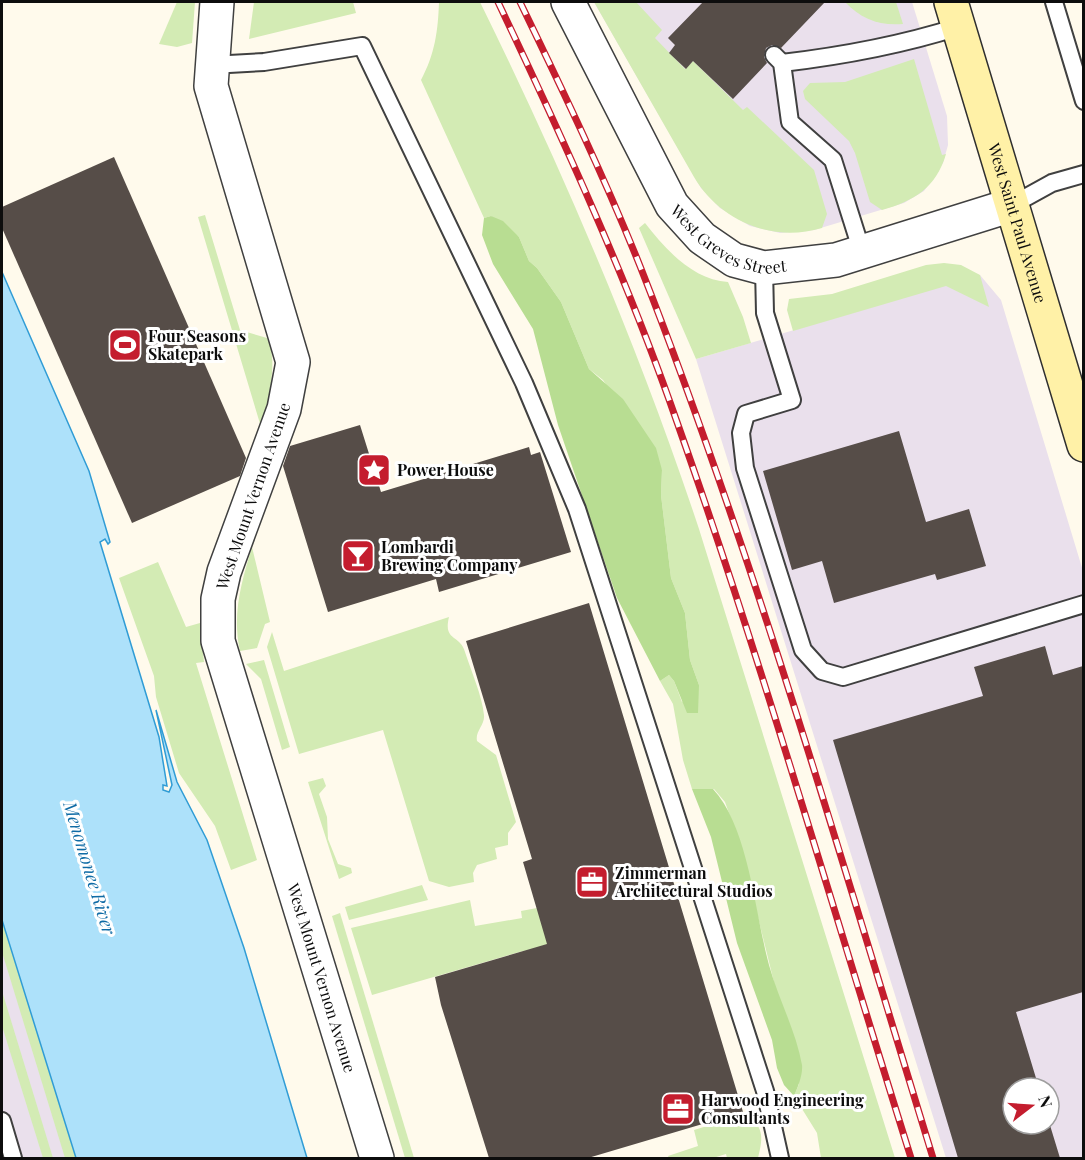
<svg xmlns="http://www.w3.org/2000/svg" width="1085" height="1160" viewBox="0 0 1085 1160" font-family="'Playfair Display',serif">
<rect width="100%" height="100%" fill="#fffaec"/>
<g fill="#eae0ec" fill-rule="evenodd">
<path d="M594,2H912L947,116L948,145L943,163L924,191L904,203L814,230L780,233L750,226L720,208L701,188Z"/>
<path d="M980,275L1001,300L1083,571V1158H946L696,359ZM1013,1088H1049V1124H1013Z"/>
<path d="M2,920L76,1158H2Z"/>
</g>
<g fill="#d3ebb4">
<path d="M177,2H195L192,43L177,47L159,44Z"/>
<path d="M254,2H353L356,13L249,39Z"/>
<path d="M439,2H480C564,173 639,348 699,529L895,1158H821L817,1133L794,1096L799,1084L740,844L725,802L714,789H692L683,760L673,704L660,681L669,675L674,681L682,702L699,685L690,660L685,613L671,578L661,495L662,470L603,380L589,369L561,302L537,268L529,261L519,237L491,216L484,218L421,80C435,54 438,31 439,2Z"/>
<path d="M594,2H636L662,30L655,38L685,69L693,61L743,110L747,107L814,170L827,214L822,228C772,243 720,221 694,177Z"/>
<path d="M845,2H896L903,24C879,26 861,19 845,2Z"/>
<path d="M914,59L942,155L946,154C936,188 914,201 882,210L870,202L855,153L849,141L805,99L803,91L810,83L845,82Z"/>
<path d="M205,215L240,330L267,338C279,360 268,404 261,427L198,217Z"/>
<path d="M645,223C665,249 693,280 728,282L743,317L751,343L696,359L639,228Z"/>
<path d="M944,263L961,265L980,275L989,307L946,286L793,331L787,310L789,299L832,294L926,265Z"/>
<path d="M252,547L270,622L265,624L257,648L240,651C232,615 241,583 252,547Z"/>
<path d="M158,562L186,627L200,623L204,662L196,663L257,860L231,870L215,826L179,773L156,697L154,676L119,578Z"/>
<path d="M449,617C443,642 460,634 465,652C471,671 482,695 484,715C485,725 475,731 477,741L496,755L516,822L508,833V845L495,848L497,859L477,865L473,873L474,882L449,887L429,881L383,730L299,754L267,647L272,632L284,671Z"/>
<path d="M264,660L290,747L282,750L261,679L246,664Z"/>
<path d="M323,778L326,786L319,794L327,817L328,839L338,864L351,868L352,873L339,879L308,782Z"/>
<path d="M422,885L428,900L349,920L345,907Z"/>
<path d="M470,900L475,926L522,918L521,911L537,908L555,948L523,951L372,995L351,928Z"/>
<path d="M340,913L414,1158H405L332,916Z"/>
<path d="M2,920L76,1158H65L2,952Z"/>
<path d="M2,991L53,1158H43L2,1026Z"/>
<path d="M745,1112C763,1127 764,1135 758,1158H727L726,1154L713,1158H669L668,1156L698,1146L694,1130L736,1117V1114Z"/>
</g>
<g fill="#b8dd92">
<path d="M491,216L503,221L519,237L529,261L537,268L561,302L589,369L623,399L656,448L662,470L661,495L671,578L685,613L690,660L699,685L698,713H687L674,681L669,675L660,681L617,598L558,425L533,329L493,264L482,235L484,218Z"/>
<path d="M692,789H713C749,828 755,914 769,965C778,998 796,1031 802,1065C803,1074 798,1087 794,1096L784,1085L777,1068L772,1040L737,943L711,837Z"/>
</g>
<path fill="#ade1fa" stroke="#309cd5" stroke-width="1.5" d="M2,272L89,471L110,542L108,544L105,539L100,542L159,737L167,786L163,785V790L169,792L172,785L156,710L177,782L207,840L244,948L307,1158H76L2,920Z"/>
<g fill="#564d48">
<path d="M703,2H825L781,48L772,45L766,48L764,57L767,63L733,99L693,61L686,69L669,53L675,45L668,38Z"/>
<path d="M114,157L246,458L240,476L132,523L2,228V207Z"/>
<path d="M360,425L381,492L529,447L531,455L540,452L571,552L439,592L436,579L328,612L283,466L290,446Z"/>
<path d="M899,431L926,522L969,509L986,566L937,580L935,574L834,603L822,561L792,570L763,471Z"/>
<path d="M589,603L743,1112L588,1158H489L441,1005L435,977L547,944L523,862L532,859L466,641Z"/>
<path d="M1045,646L1053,675L1083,666V992L1016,1012L1039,1088H1013V1124L1049,1122L1060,1158H958L833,740L983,696L974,667Z"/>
</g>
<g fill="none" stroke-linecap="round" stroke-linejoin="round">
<defs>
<g id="lane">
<path d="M1054,2L1084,101"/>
<path d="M774,55L782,63L790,122L833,160L862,252"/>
<path d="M782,63C842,56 901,45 958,27"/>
<path d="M211,65L264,62L362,46L524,383L577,509L765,1091L780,1158"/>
<path d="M1012,205L1052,183L1084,174"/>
<path d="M764,268L765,313L792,400L746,414L741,433L745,468L803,650L822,671L843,677L1084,604"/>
<path d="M2,1121L13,1158"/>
</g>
<g id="street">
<path id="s1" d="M217,2L211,86L293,362L284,409L224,572L218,599V641L377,1158"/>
<path id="s2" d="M568,2L672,205L702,238L734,260L764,268L836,260L1012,205"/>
</g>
<g id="secondary">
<path id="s3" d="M951,2L1084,445"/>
</g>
</defs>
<use href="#lane" stroke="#404040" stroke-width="20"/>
<use href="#street" stroke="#404040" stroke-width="36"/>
<use href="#secondary" stroke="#2f2f2f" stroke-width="36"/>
<use href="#lane" stroke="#fff" stroke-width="16"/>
<use href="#street" stroke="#fff" stroke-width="33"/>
<use href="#secondary" stroke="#fff1a7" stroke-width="33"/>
<defs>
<g id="rail">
<path d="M498,2C563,139 627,278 677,422C763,665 834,913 911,1158"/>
<path d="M520,2C562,89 604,176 640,266C755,558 841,859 933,1158"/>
</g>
</defs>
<use href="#rail" stroke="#c41d2e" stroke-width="7"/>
<use href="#rail" stroke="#fff" stroke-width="4.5" stroke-dasharray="14" stroke-linecap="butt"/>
</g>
<defs>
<symbol id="stadium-square" viewBox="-11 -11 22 22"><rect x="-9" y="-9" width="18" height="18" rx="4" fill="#c41d2e" stroke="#fff"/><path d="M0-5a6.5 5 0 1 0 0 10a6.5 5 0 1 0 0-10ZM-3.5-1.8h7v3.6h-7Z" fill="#fff"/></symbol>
<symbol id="sight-square" viewBox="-11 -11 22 22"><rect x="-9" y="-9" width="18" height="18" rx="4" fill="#c41d2e" stroke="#fff"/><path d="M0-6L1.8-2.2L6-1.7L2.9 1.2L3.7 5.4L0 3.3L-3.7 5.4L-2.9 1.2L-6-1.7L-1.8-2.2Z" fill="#fff"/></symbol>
<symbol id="bar-square" viewBox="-11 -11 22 22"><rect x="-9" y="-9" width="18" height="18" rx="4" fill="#c41d2e" stroke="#fff"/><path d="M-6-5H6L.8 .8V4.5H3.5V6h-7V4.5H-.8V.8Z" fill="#fff"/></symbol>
<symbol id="office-square" viewBox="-11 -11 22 22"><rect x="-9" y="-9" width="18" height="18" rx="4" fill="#c41d2e" stroke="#fff"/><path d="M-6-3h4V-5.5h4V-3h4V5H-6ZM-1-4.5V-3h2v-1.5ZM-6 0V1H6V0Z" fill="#fff"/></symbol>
</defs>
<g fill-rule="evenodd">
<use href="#stadium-square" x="106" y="326" width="38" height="38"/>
<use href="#sight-square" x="355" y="451" width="38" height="38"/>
<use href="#bar-square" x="339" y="537" width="38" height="38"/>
<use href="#office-square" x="573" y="863" width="38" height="38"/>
<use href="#office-square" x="659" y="1090" width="38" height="38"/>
</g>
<g text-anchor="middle" stroke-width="6" stroke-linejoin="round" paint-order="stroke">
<g font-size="16" fill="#0d0d0d" stroke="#fff">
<text dy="6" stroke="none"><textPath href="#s3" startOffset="231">West Saint Paul Avenue</textPath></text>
<text dy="6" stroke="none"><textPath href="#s2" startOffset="298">West Greves Street</textPath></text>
<text transform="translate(253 496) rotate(-71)" y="6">West Mount Vernon Avenue</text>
<text dy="6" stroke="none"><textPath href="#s1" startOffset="1016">West Mount Vernon Avenue</textPath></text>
</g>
<g font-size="16" font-weight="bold" fill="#0d0d0d" stroke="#fff" text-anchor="start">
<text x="148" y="342">Four Seasons<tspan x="148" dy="18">Skatepark</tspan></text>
<text x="397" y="476">Power House</text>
<text x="381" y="553">Lombardi<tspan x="381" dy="18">Brewing Company</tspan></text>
<text x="615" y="879">Zimmerman<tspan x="615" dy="18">Architectural Studios</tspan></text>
<text x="701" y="1106">Harwood Engineering<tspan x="701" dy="18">Consultants</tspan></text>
</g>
<g font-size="18" font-style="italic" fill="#0f6ba5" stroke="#fff">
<text transform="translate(89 868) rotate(73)" y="6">Menomonee River</text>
</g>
</g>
<rect width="1085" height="1160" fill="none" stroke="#0d0d0d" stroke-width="6"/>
<g transform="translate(1031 1106) rotate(73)"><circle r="28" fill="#ffffff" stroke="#9e9e9e" stroke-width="1.5"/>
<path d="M0-4.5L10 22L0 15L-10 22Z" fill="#c41d2e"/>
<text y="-9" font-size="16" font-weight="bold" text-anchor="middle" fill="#0d0d0d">N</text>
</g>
</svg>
